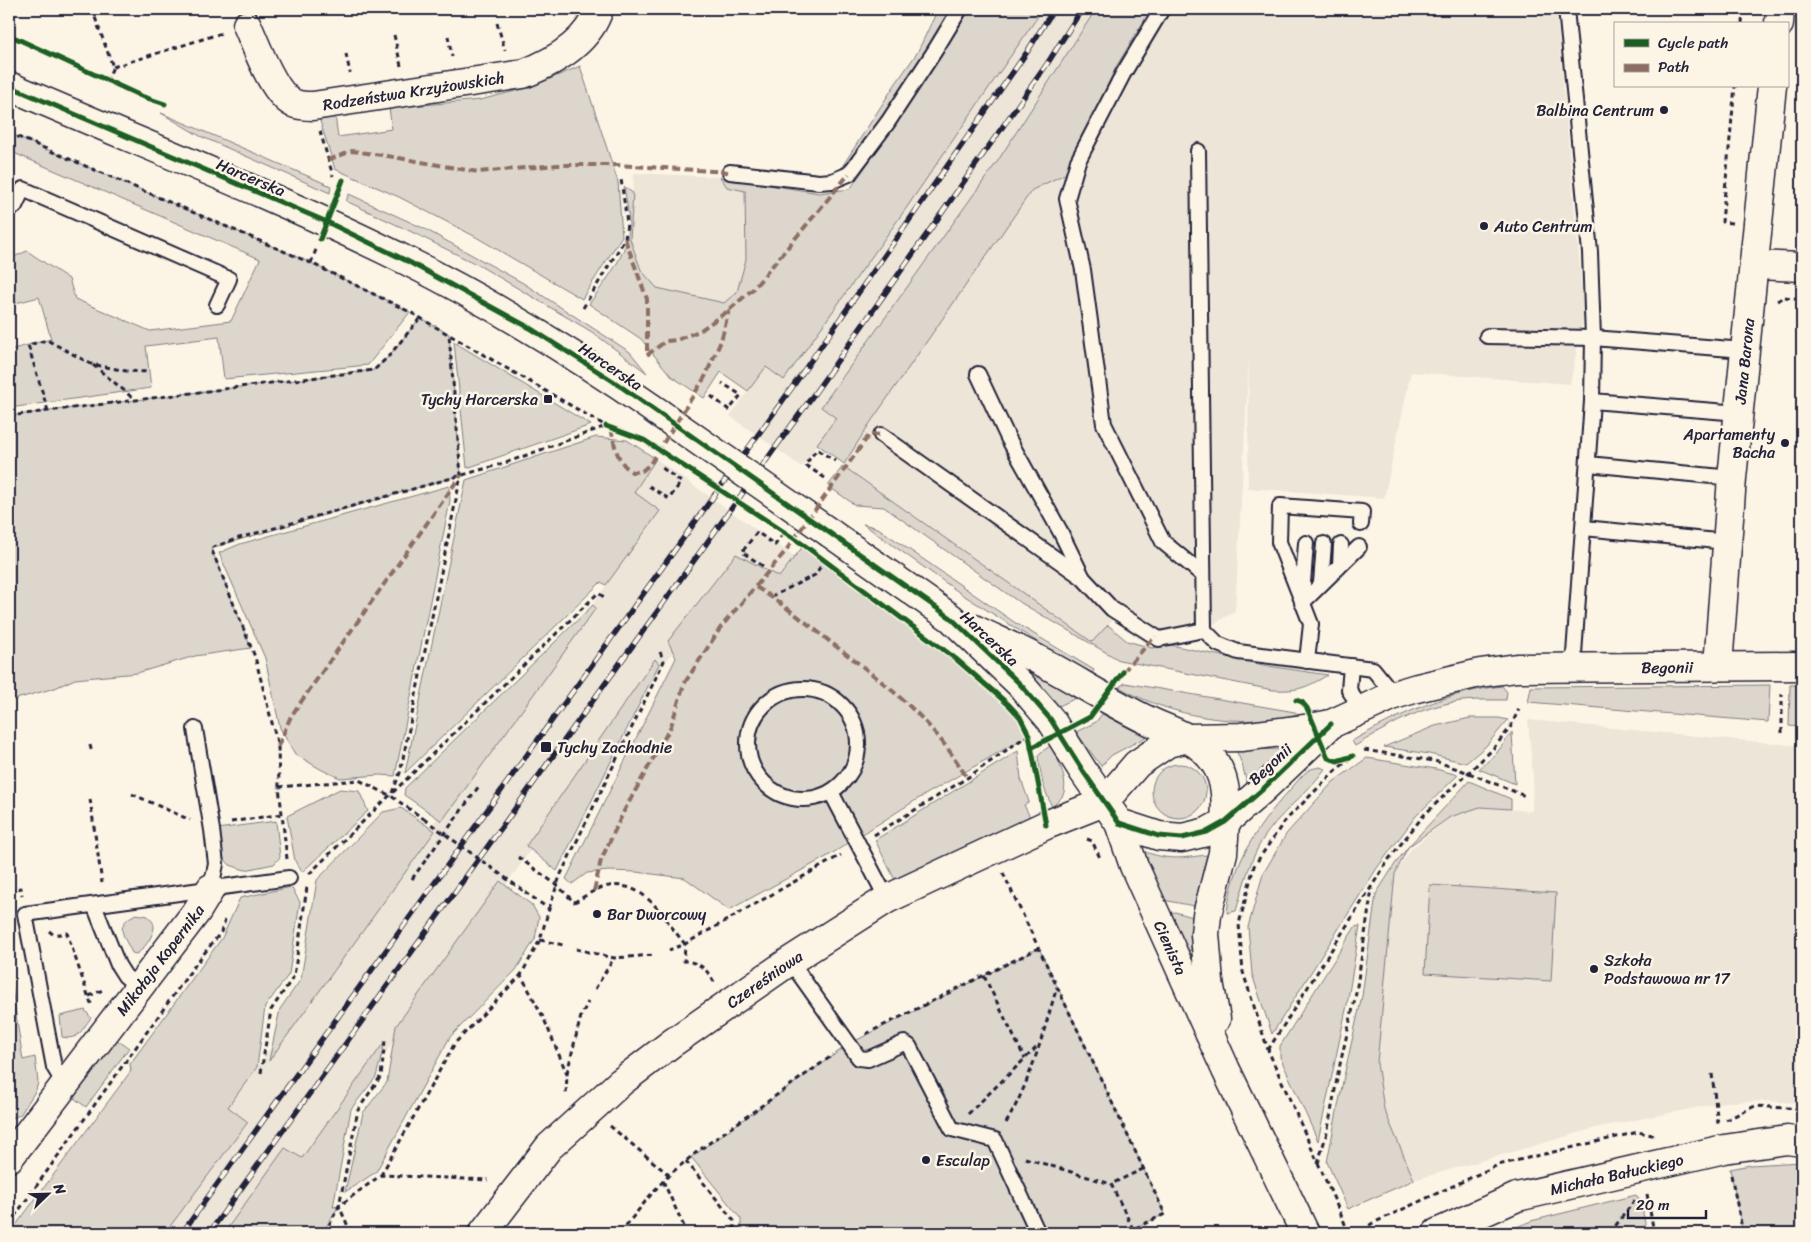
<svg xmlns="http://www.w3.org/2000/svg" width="1811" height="1242" viewBox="0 0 1811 1242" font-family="Sriracha,sans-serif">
<rect width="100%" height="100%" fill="#fcf5e5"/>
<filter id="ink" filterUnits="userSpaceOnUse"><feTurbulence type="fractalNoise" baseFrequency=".02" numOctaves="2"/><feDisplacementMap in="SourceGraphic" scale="10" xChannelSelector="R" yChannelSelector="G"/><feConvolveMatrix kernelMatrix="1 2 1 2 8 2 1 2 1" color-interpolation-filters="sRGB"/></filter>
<g filter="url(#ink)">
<g fill="#ece5d8">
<path d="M1043,9H1096L997,162L821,407L836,417L802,467L730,416L766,367L784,380L907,207Z"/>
<path d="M1151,9H1556L1584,313L1570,384L1411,372L1384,498L1248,488L1249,357L1235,611L1204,630L1171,645L1152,648L1113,620L1092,642L843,466L868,426L1032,190L1067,172L1116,67Z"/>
<path d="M634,173L720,177L727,187L745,190L746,259L737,292L724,303L657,288L641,270L630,239Z"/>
<path d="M656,459L795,557L779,577L741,557L307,1162L285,1148L224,1233H165L248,1122L228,1107L660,511L634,492Z"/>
<path d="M1528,720L1802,746V1103L1765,1101L1725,1102L1599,1127L1414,1180L1384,1109L1377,1063L1395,874L1411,849L1450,817L1480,807L1532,811L1533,776Z"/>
</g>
<g fill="#dcd6cc" stroke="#7f7c84">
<path d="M938,9H951L912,72L852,161L838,173L894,86L917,53Z"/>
<path d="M967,9H1043L907,207L784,380L766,367L748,391L721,372L704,398L671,376L641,339L589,304C606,280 628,255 629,225C629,213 626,199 624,187L633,193L630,239L641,270L657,288L724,303L737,292L746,259L745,191L727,187L720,177L819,193L850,189L892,129Z"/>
<path d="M1096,9H1151L1116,67L1067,173L1032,190L868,426L844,464L817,444L836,418L821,407L997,162Z"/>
<path d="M580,66L618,182L622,236L582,299L476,237L399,197L335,169L319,118L335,115L338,137L392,129L389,108L480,100L531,87Z"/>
<path d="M161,113L331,186L330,193L200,136Z"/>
<path d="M9,133L311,263L410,312L368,365L224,379L219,337L146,346L151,388L9,408V350L51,339L39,297L16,303L9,281V259L27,251L69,279L75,299L150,331L231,321L260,259L14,153L9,165Z"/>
<path d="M349,194L423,228L523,283L630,352L647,373L592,332L480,266L416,234L346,201Z"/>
<path d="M420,318L449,334L461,475L211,548L251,648L195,656L137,673L75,679L55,688L9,701V416L374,370L388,357Z"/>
<path d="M454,342L591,425L467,468Z"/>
<path d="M596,437L627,440L656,459L634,492L660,511L606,585L601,582L405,773L466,480Z"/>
<path d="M843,466L1092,642L1108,625L1127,641L1152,648L1171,645L1268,666L1328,675C1305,688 1300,691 1273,690L1119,660L1016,600L884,507L855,505L828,486Z"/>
<path d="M449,486L450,501L395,776L380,775L340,778L322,770L295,754L280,728L265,658L219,553L240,544Z"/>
<path d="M863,524L878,528L1014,622L1094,670L1091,676L960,593Z"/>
<path d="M804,545L956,659L1009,705L1020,717L1029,735L916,800L828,856L729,910L685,878L636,872L609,871L587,873L572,884L566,879L676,658L668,641L736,554L779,577Z"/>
<path d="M593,605L596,608L442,821L404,795L405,788Z"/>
<path d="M655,659L659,664L557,871L526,846Z"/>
<path d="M1030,672L1076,698L1059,706Z"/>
<path d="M1125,683L1295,712L1298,714C1239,729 1172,717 1119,687Z"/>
<path d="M1770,685L1768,722L1528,702L1531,687Z"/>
<path d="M1790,685H1802V727L1789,726Z"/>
<path d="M1502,686L1507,692L1506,700C1486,700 1465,699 1445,704C1413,711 1383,729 1355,746L1352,741C1399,714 1448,692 1502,686Z"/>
<path d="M1102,714L1146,737L1112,755L1101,766L1076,732L1096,722Z"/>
<path d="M1470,718H1499L1508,720L1486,746L1466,763L1429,754L1384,747L1435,726Z"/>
<path d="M1512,732L1515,784L1479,769L1496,754Z"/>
<path d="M1050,746C1058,757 1069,782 1063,795C1060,800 1056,803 1052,807L1043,785L1038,757L1040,753Z"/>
<path d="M1287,749L1248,788L1242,764L1236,750Z"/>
<path d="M1018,751L1021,779L1029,802L1024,805L1031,819L895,880L875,840Z"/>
<path d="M1367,758L1436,769L1458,775L1416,816L1377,868L1272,1034L1252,974L1248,927L1263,874L1287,833L1333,782Z"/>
<circle cx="1179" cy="791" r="27"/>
<path d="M1320,767L1325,769C1306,795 1278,814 1261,842C1249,863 1243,887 1236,911L1227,913C1232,865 1256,827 1288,792C1294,786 1301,775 1309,770C1312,768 1317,768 1320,767Z"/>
<path d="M1469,781L1511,799V809L1480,807L1450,817L1408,847L1395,874L1377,1063L1384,1109L1414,1180L1348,1209L1327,1162L1344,1076L1362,996L1376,894L1395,864L1408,847Z"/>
<path d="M340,789L359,791L368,811L302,872L295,861L287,816Z"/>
<path d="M401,808L435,831L269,1061L280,1009L301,979L317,880L383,812Z"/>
<path d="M276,821L280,857L274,864L245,870L230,865L222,857L217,829Z"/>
<path d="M1143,851C1169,861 1181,858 1207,855L1194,906L1163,900L1142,854Z"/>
<path d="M500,881L532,905L539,917L535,939L516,970L450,1037L376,1172L345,1192L363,1113L387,1082L396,1026Z"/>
<path d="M1430,885L1556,893L1551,981L1425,973Z"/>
<path d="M291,887L300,902L289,974L265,1007L257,1067L228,1107L248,1122L165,1233H10L131,1071L130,1064L222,938L240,898Z"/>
<path d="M1175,912L1193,917L1191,950L1188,951L1170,913Z"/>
<path d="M136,914L148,916C151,920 154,922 154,927C154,935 143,951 136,954L132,953C124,936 113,925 136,914Z"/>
<path d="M1360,926L1347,1005L1318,1141L1280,1057V1046L1355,927Z"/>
<path d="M1039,948L1165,1214L1124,1233H741V1219L691,1157L849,1044Z"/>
<path d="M9,969L23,1060L35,1057L38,1082L36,1090L20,1115L9,1119Z"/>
<path d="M85,1010L91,1018C81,1030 79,1041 62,1037L60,1016Z"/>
<path d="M114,1038L129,1048L86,1107L70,1095Z"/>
<path d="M385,1041L376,1077L351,1109L333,1207L339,1206L322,1233H224L285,1148L302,1158Z"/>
<path d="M1802,1162V1233H1743L1730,1169L1750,1165Z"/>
<path d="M1636,1195L1641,1203L1647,1233H1502L1531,1221Z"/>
</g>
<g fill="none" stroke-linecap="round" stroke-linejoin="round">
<defs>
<g id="service">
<path d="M1162,9L1123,74L1078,161L1067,199L1083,270L1104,424L1163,542L1203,575"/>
<path d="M1566,9L1590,252L1593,338L1592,401L1573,668"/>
<path d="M1198,151L1204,630L1218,644L1238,652L1373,669L1394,695"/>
<path d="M730,172L819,182L832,181L849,174L888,122L934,52L960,9"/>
<path d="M9,202L15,206L23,189L229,279L217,305"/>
<path d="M1487,336L1593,338L1744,350"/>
<path d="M978,374L1008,438L1060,531L1082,576"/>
<path d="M1592,401L1739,413"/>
<path d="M881,435L1083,578L1112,609L1159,639L1204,630"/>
<path d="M1588,464L1732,478"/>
<path d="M1584,528L1727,542"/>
<path d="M1340,565L1341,545"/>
<path d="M1321,583L1324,544"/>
<path d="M1302,597L1306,543"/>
<path d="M1302,603L1359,547"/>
<path d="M1307,661L1311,624L1279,542L1280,506L1362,512L1361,524"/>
<path d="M1351,666L1349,690L1361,709"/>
<circle cx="803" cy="744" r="55"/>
<path d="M195,729L212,830L216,864L211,888"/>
<path d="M831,792L887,899"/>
<path d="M94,905L118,965L125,976L138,987"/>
<path d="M790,961L859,1058L868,1059L904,1043L909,1046L952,1129L995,1140L1038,1233"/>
<path d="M65,1085L54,1067L25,914L289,878"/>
</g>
<g id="minor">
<path d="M1779,24L1780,9"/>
<path id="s1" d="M247,25C256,45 273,94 293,103C299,106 306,106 313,106L523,74C554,62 588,43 599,9"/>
<path d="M1754,265L1802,267"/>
<path id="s2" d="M1718,666L1732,478L1772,86"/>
<path id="s3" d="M1119,823L1134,866L1226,1070L1305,1233"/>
<path d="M1216,1019L1209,982L1205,934L1207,915L1223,853L1225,822"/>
<path id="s4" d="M9,1158L197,911L211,888"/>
<path id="s5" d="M483,1233L549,1147L621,1082L672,1043L790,961L887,899L1046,825L1104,802"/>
<path id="s6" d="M1437,1233L1517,1197L1724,1149L1787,1140L1802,1142"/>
</g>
<g id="tertiary">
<path d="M9,86C142,144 277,196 407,261C495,305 579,357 659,413"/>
<path d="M830,533L951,618L1020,684L1051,720L1083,771L1119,823L1159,836L1182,838L1207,832L1225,822L1263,789L1331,724"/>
<path d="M972,628C992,638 1012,646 1031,656C1070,676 1106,700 1145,719C1167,730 1190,735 1208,754C1226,773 1227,797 1225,822"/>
<path id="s7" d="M1104,802L1137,764L1168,743L1189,738L1241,737L1305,729L1331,724L1394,695L1417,688L1480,673L1517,668L1802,666"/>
</g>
</defs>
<use href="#service" stroke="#22223b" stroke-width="18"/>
<use href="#minor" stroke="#22223b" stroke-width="31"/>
<use href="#tertiary" stroke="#22223b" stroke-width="31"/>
<g stroke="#22223b" stroke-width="3" stroke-dasharray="5 4" stroke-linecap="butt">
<path d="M92,9L113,67L107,80"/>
<path d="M497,23L505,50"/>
<path d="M1742,24L1743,9"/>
<path d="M394,35L401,66"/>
<path d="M448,36L452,57"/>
<path d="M346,54L350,73"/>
<path d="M113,67L222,33"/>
<path d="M320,131L333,176"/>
<path d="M9,133L311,263L410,312L606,426"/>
<path d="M1732,223L1722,222L1735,86"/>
<path d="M311,263L317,247"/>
<path d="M1777,301L1784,297L1802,299"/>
<path d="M583,308L625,239L627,223L621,179"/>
<path d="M93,365L126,392L134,400"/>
<path d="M711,396L729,410L741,395L722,383"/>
<path d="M48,411L28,345L47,340L91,364L126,371L149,372"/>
<path d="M9,416L374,370L388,357L420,318"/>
<path d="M825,478L805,465L817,449L835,461"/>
<path d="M649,486L669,499L681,482L661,467"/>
<path d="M763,566L742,552L757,532L775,545L784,533"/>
<path d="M771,597L815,575L824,561"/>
<path d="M1782,733V694"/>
<path d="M90,745L92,753"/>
<path d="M1364,750L1435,761L1469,773L1525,796"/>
<path d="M279,787L359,780L391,796L424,819"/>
<path d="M392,793L400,773L461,475L449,335"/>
<path d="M132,794L190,820"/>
<path d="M90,799L102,883"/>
<path d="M231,822L282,814"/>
<path d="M874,835L967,778L1028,735"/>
<path d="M1087,839L1092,841L1101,860"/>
<path d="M518,857L557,885L574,902C585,897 597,887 609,886C647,881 664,920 685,944L669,950"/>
<path d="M287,859L279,787L278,746L255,657L211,548L239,538L505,463L606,426"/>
<path d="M1003,873L1165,1214L1125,1233"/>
<path d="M309,874L598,593L604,597"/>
<path d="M412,879L479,786"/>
<path d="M9,890L21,888L22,895"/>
<path d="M525,892L549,909L540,940L521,975L544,1019L567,1074L566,1095"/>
<path d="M549,909L560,876L664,661L660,652"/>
<path d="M49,931L54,935L67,933L91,1004"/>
<path d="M540,940L563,945"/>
<path d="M576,949L614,958L654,955"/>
<path d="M984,976L1025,1059"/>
<path d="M714,982C707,969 699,962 684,961L685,944L841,855"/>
<path d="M595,989L614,958"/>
<path d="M89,996L103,990"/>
<path d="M866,1034L1039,948"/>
<path d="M1268,1050L1389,859L1424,815L1492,750L1510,728L1519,709"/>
<path d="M261,1073L271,1010L294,976L307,887"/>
<path d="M567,1073L581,1016L588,1002"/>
<path d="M1712,1074L1718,1124"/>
<path d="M968,1114L1039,1045"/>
<path d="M1726,1120L1755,1106L1802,1109"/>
<path d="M1006,1123C1031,1081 1043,1033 1057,987"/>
<path d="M610,1126L669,1175"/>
<path d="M1025,1158L1111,1184"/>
<path d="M686,1161L734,1221V1233"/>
<path d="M1318,1163L1328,1129L1338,1073L1355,999L1372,889"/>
<path d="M381,1175L455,1043L521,975"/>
<path d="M1731,1175L1743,1233"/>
<path d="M663,1181L687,1233"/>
<path d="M1647,1194L1654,1233"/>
<path d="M9,1209L16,1215"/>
<path d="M9,1224L195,965L221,932L225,920"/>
<path d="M1133,1229L1111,1184L1143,1169"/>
<path d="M325,1233L339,1206L381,1175L488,1180"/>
<path d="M351,1233L339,1206L358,1110L381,1076L385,1041"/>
<path d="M620,1233L653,1192L669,1175L698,1151L833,1055"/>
<path d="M1337,1233L1347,1229"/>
<path d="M1349,1233L1268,1050L1243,972L1239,924L1254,866L1284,822L1334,772L1353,756"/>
<path d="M1364,1233L1371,1224L1498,1165L1638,1132L1657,1136"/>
<path d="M1610,1233L1637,1197"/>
</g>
<use href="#service" stroke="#fcf5e5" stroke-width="14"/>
<use href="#minor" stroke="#fcf5e5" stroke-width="28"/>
<use href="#tertiary" stroke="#fcf5e5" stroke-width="28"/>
<defs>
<g id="rail">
<path d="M182,1233L791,389L1027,52L1054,9"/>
<path d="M209,1233L809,401L1047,64L1082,9"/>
</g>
</defs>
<use href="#rail" stroke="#22223b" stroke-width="5.5"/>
<use href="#rail" stroke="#fcf5e5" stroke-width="4" stroke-dasharray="11" stroke-linecap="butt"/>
<defs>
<path id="tertiary-bridge" d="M659,413L830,533"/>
</defs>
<use href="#tertiary-bridge" stroke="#22223b" stroke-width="31" stroke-linecap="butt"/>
<path stroke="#22223b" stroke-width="3" stroke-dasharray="5 4" stroke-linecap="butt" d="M424,819L525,892"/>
<use href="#tertiary-bridge" stroke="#fcf5e5" stroke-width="28"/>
<g stroke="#8d6e63" stroke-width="4" stroke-dasharray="8 4" stroke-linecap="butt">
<path d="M328,160L352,151L382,155L478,172L558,165H617L730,172"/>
<path d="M625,239L647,299V355"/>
<path d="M647,355L666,341L677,340L701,330L729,310L753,289L849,174"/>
<path d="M611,428C615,446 616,461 632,472L642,471L650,464L705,377L721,341L729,310"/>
<path d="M756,587C783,604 808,624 833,644C887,685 932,718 967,778"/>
<path d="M1123,672L1155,636"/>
<path d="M278,746L291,716L461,475"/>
<path d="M594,891L601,860L624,811L671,726L684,684L721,627L784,553L870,434L881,435"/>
</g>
<defs>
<g id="cycleway">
<path d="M9,35L141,96L165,104"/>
<path d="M9,86L327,222L409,262L530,328L613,381L951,618L1020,684L1051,720L1083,771L1119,823L1159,836L1182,838L1207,832L1225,822L1263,789L1331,724"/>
<path d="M320,239L343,180"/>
<path d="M606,426L644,440L804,545L956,659L1009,705L1020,717L1029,735L1046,825"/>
<path d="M1296,700L1302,702L1307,708L1328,758L1337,761L1353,756"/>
<path d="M1031,748L1090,717L1123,672"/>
</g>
</defs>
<use href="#cycleway" stroke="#fcf5e5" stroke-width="8"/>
<use href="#cycleway" stroke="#1b5e20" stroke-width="5"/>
</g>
</g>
<g fill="#22223b" stroke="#fcf5e5" stroke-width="2">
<circle cx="1664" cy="110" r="5"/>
<circle cx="1484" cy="226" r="5"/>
<rect x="543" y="394" width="10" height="10" rx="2.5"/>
<circle cx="1785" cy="443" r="5"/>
<rect x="540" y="741" width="12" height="12" rx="2.5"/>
<circle cx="597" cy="914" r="5"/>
<circle cx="1594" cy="969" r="5"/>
<circle cx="926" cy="1160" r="5"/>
</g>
<g text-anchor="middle" stroke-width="5" stroke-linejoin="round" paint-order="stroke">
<g font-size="16" fill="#22223b" stroke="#fcf5e5">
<text dy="6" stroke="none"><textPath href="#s1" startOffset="214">Rodzeństwa Krzyżowskich</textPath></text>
<text transform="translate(251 177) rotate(23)" y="6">Harcerska</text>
<text dy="6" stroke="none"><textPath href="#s2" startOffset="306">Jana Barona</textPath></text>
<text transform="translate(611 366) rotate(34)" y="6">Harcerska</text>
<text transform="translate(990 638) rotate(43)" y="6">Harcerska</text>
<text dy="6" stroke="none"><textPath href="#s7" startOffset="598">Begonii</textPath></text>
<text transform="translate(1270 764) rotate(-43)" y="6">Begonii</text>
<text dy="6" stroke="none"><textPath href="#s3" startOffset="135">Cienista</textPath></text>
<text dy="6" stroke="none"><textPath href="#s4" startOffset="249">Mikołaja Kopernika</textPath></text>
<text dy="6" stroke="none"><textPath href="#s5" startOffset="382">Czereśniowa</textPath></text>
<text dy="6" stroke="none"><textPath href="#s6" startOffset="190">Michała Bałuckiego</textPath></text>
</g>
<g font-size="16" fill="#22223b" stroke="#fcf5e5" text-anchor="start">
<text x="1654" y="116" text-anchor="end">Balbina Centrum</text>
<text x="1494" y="232">Auto Centrum</text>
<text x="538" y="405" text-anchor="end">Tychy Harcerska</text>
<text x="1775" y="440" text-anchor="end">Apartamenty<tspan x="1775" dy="18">Bacha</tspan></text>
<text x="557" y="753">Tychy Zachodnie</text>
<text x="607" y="920">Bar Dworcowy</text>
<text x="1604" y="966">Szkoła<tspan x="1604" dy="18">Podstawowa nr 17</tspan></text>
<text x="936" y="1166">Esculap</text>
</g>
</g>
<rect width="1811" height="1242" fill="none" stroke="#fcf5e5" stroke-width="30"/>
<rect x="15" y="15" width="1781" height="1212" fill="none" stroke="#22223b" stroke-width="2" filter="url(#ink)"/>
<rect x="1614" y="22" width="175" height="65" fill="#fcf5e5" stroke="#a5a1a1"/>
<rect x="1624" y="39" width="25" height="8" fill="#1b5e20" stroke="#a5a1a1"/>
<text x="1658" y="48" font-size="15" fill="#22223b">Cycle path</text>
<rect x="1624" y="64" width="25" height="8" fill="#8d6e63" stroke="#a5a1a1"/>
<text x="1658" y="72" font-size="15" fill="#22223b">Path</text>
<g transform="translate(48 1194) rotate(67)" stroke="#fcf5e5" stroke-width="4" paint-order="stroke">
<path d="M0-4L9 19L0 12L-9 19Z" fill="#22223b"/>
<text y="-8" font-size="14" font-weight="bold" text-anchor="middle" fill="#22223b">N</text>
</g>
<path d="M1628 1210v8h78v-8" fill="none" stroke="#22223b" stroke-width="2.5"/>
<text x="1636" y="1210" font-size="15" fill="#22223b" stroke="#fcf5e5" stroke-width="4" paint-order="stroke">20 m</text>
</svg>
